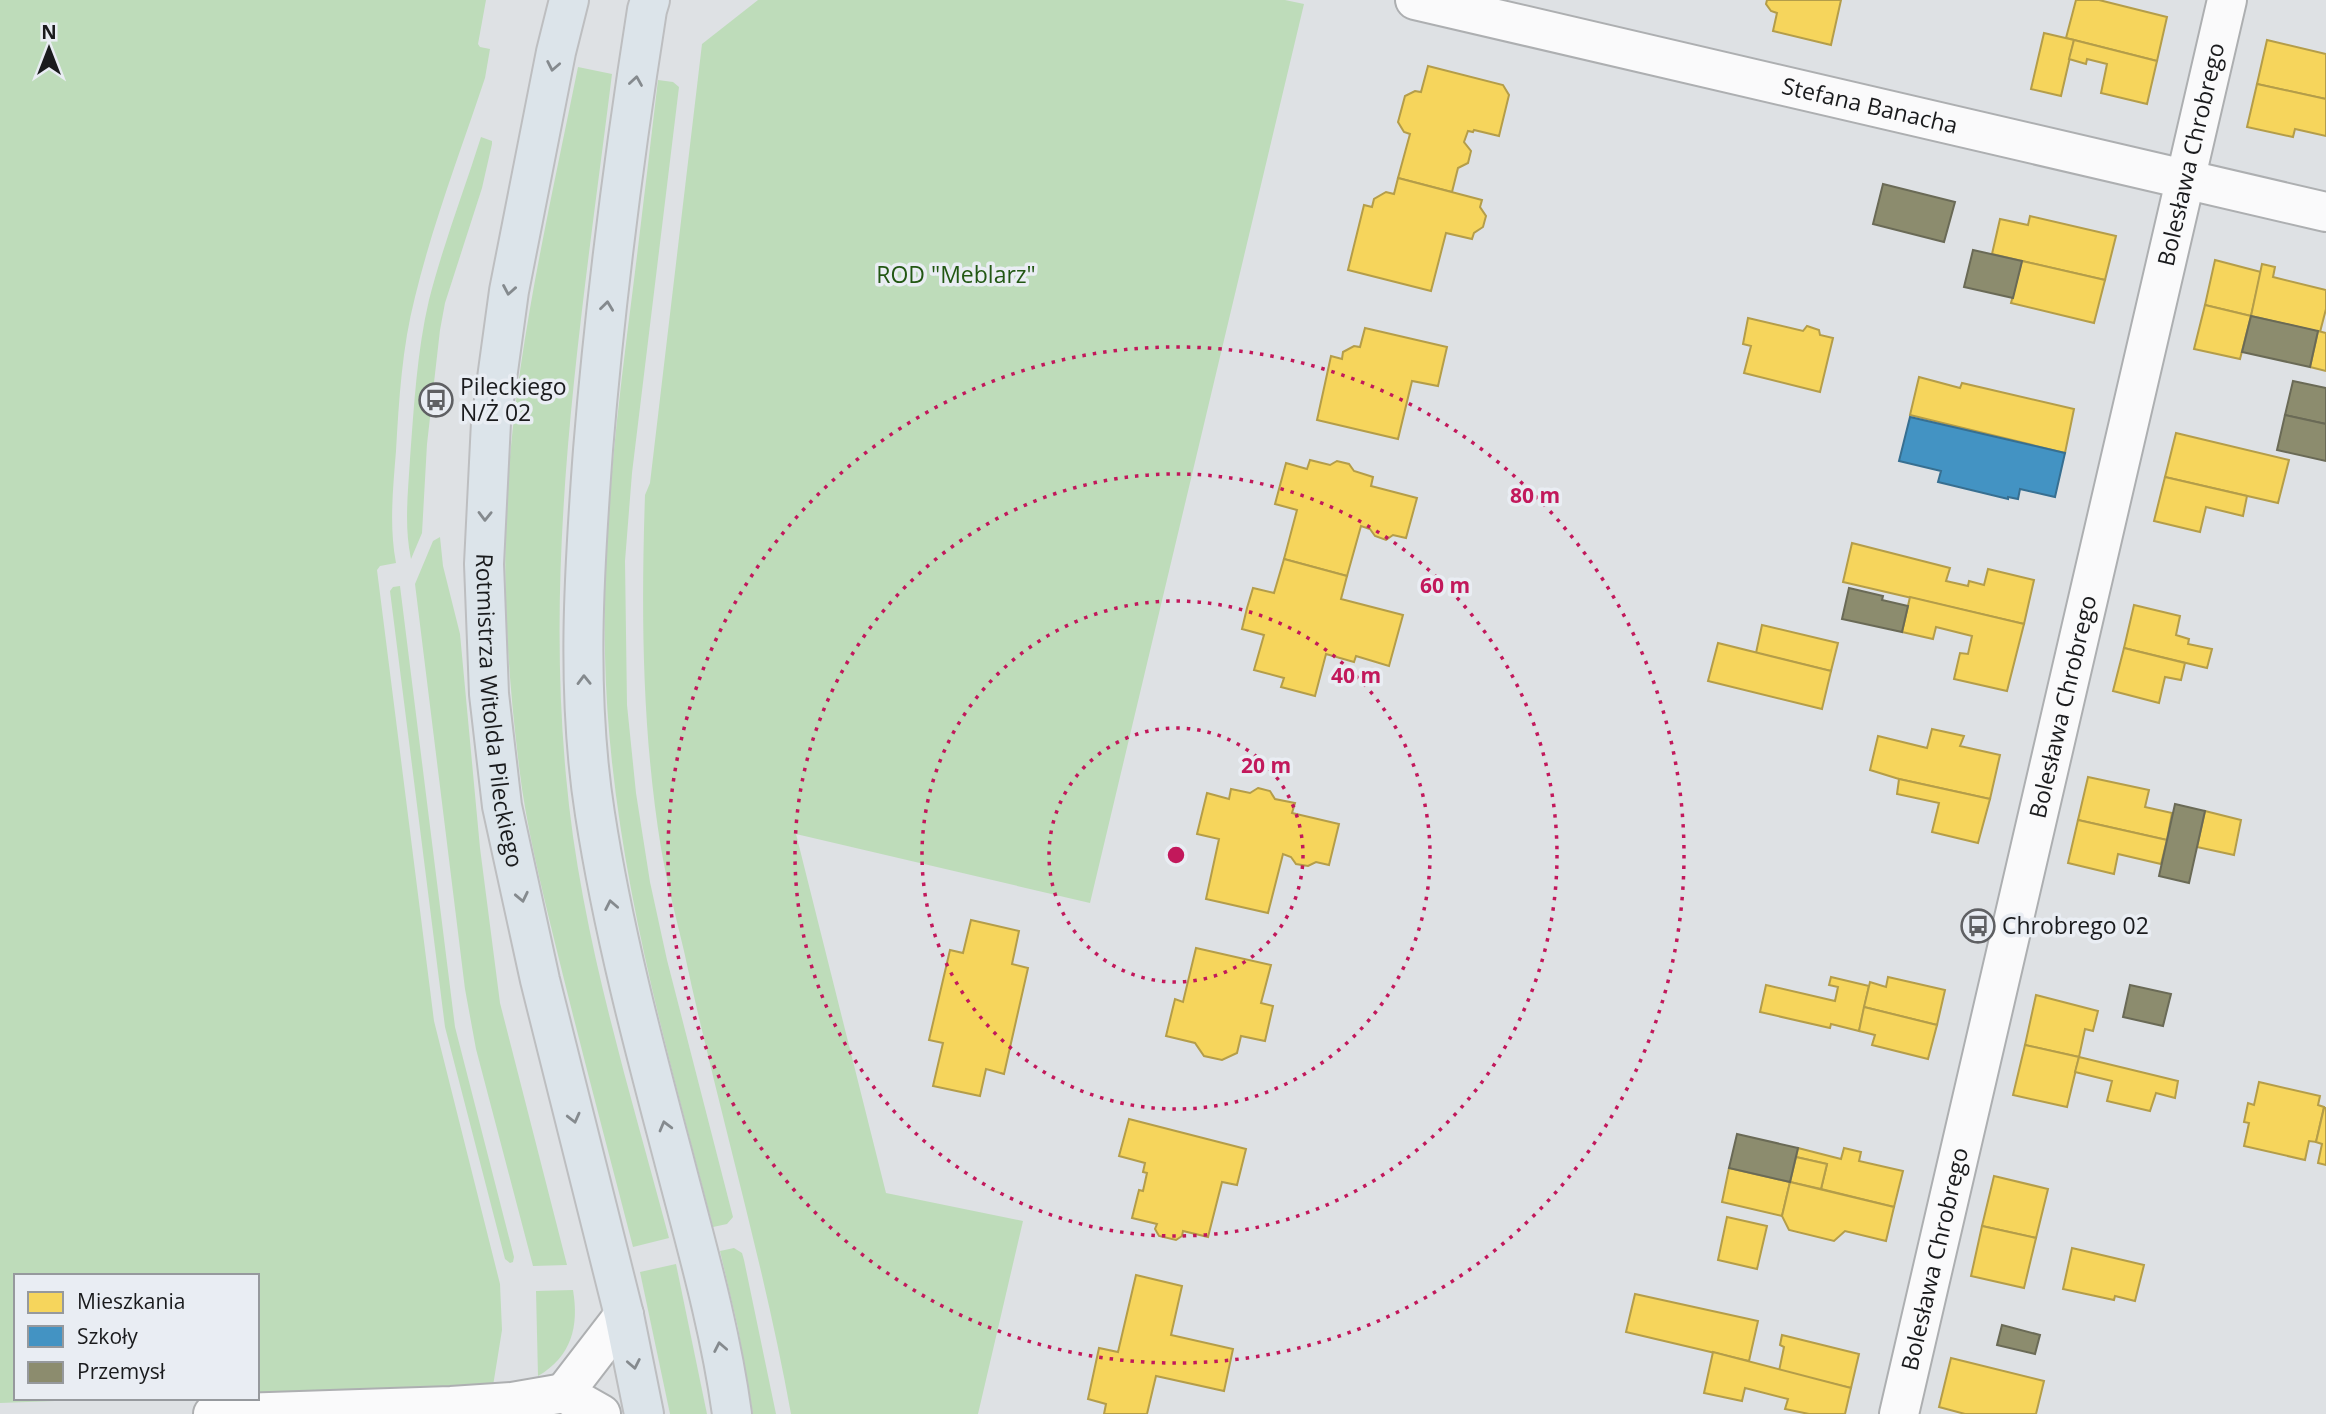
<svg xmlns="http://www.w3.org/2000/svg" width="2326" height="1414" viewBox="0 0 2326 1414" font-family="'Open Sans',sans-serif">
<rect width="100%" height="100%" fill="#dee1e4"/>
<g fill="#bedcba">
<path d="M0,0H486L478,44L480,47L490,49L485,78C461,150 433,223 415,297C402,347 399,400 396,451C393,489 389,526 396,563L380,566L377,570L434,1021L500,1284L502,1330L493,1386L257,1394V1276H16V1398H137L0,1403Z"/>
<path d="M758,0H1285L1304,4L1090,903L796,834L886,1193L1023,1221L978,1414H791C763,1258 717,1106 684,951C676,917 667,883 661,848C642,731 641,614 645,495L650,483L702,44Z"/>
<path d="M578,67L612,74C583,308 544,540 566,776C580,933 629,1087 669,1238L633,1247C607,1146 580,1045 555,943C541,885 526,826 519,766C509,684 503,601 506,519C512,366 548,216 578,67Z"/>
<path d="M658,80L673,82L679,87L632,473L625,561L627,705L636,793L650,882L667,960L733,1217L727,1224L713,1227C664,1039 609,851 605,655C602,548 614,441 627,335C638,250 648,165 658,80Z"/>
<path d="M481,137L492,141V144L482,188L445,303L440,330L427,444L422,533L411,559C404,526 408,493 410,459C414,406 417,351 429,300C443,245 464,191 481,137Z"/>
<path d="M440,537L443,566L460,634L480,848L500,1003L567,1265L533,1266L476,1049L465,989L415,584L433,541Z"/>
<path d="M400,586L455,1027L514,1257L513,1262L510,1263L505,1259L445,1027L390,591L393,587Z"/>
<path d="M734,1248L742,1253L744,1260L776,1414H753L738,1328L720,1251Z"/>
<path d="M676,1264L707,1414H670L640,1272Z"/>
<path d="M573,1290C579,1326 572,1356 538,1376L536,1291Z"/>
</g>
<g fill="#f6d55c" stroke="#b49d49" stroke-width="2">
<path d="M1767,0H1841L1831,45L1773,31L1777,13L1771,11L1766,4Z"/>
<path d="M2076,0H2099L2167,17L2157,61L2066,38Z"/>
<path d="M2044,33L2074,40L2061,96L2031,89Z"/>
<path d="M2074,40L2157,61L2147,104L2101,93L2107,64L2087,59L2086,64L2069,59Z"/>
<path d="M2267,40L2326,54V99L2257,84Z"/>
<path d="M1428,66L1503,85L1509,95L1499,136L1474,130L1473,132L1468,131L1464,142L1471,151L1468,163L1458,168L1452,192L1398,178L1410,134L1404,132L1398,122L1405,96L1415,91L1421,92Z"/>
<path d="M2257,84L2326,99V136L2295,129L2293,137L2247,127Z"/>
<path d="M1398,178L1482,200L1480,207L1486,216L1483,227L1474,233L1472,239L1446,233L1431,291L1348,270L1364,205L1372,207L1374,199L1386,192L1394,194Z"/>
<path d="M2030,216L2116,236L2105,280L1992,254L2000,219L2028,225Z"/>
<path d="M2215,260L2261,272L2251,316L2205,305Z"/>
<path d="M2022,261L2105,280L2094,323L2011,303Z"/>
<path d="M2262,264L2275,267L2273,277L2326,290V309L2320,332L2251,316Z"/>
<path d="M2205,305L2251,316L2240,359L2194,349Z"/>
<path d="M1748,318L1803,331L1807,326L1819,330L1820,335L1833,338L1820,392L1744,373L1751,346L1743,344Z"/>
<path d="M1365,328L1447,347L1438,386L1412,381L1398,439L1317,420L1331,356L1342,359L1343,352L1354,346L1360,347Z"/>
<path d="M2318,331L2326,333V371L2310,367Z"/>
<path d="M1919,377L1960,388L1962,383L2074,409L2065,453L1910,415Z"/>
<path d="M2176,433L2289,460L2278,503L2165,477Z"/>
<path d="M1310,460L1330,465L1337,461L1349,464L1354,471L1373,477L1371,486L1417,498L1406,538L1393,535L1386,540L1375,536L1370,529L1361,526L1347,576L1284,559L1297,510L1275,504L1286,463L1307,469Z"/>
<path d="M2165,477L2247,496L2243,516L2206,507L2200,532L2154,521Z"/>
<path d="M1852,543L1950,568L1946,581L1968,586L1969,581L1984,585L1988,569L2034,580L2024,624L1843,582Z"/>
<path d="M1284,559L1347,576L1341,599L1403,615L1389,666L1356,656L1354,662L1326,654L1315,696L1281,687L1284,678L1254,670L1264,635L1242,629L1247,608L1253,588L1274,593Z"/>
<path d="M1910,597L2024,624L2007,691L1954,679L1960,653L1968,654L1972,636L1936,627L1933,639L1902,632Z"/>
<path d="M2134,605L2180,616L2176,635L2189,639L2188,644L2212,649L2207,668L2124,648Z"/>
<path d="M1762,625L1838,643L1831,671L1756,653Z"/>
<path d="M1718,643L1831,671L1822,709L1708,681Z"/>
<path d="M2124,648L2185,663L2181,680L2165,677L2159,703L2113,691Z"/>
<path d="M1932,729L1964,736L1960,746L2000,755L1990,799L1899,779L1870,770L1878,736L1927,748Z"/>
<path d="M2088,777L2149,790L2145,807L2172,813L2167,840L2078,820Z"/>
<path d="M1899,779L1990,799L1978,843L1932,832L1939,803L1897,794Z"/>
<path d="M1258,788L1270,791L1275,799L1295,803L1292,813L1339,824L1329,865L1316,862L1308,866L1296,864L1291,857L1283,854L1268,913L1206,899L1219,839L1197,834L1207,793L1229,799L1231,789L1250,793Z"/>
<path d="M2205,811L2241,820L2234,855L2197,847Z"/>
<path d="M2078,820L2167,840L2161,864L2118,854L2114,874L2068,863Z"/>
<path d="M971,920L1019,931L1012,964L1028,968L1004,1074L986,1069L980,1096L933,1086L943,1043L929,1040L950,950L963,953Z"/>
<path d="M1196,948L1271,965L1261,1003L1273,1006L1265,1041L1241,1036L1237,1053L1222,1060L1204,1056L1195,1043L1166,1036L1175,999L1183,1002Z"/>
<path d="M1831,977L1869,986L1859,1031L1831,1024L1830,1028L1760,1012L1766,985L1835,1001L1838,987L1829,985Z"/>
<path d="M1888,977L1945,990L1937,1025L1864,1007L1870,982L1886,987Z"/>
<path d="M2036,995L2098,1011L2093,1031L2085,1029L2079,1057L2025,1045Z"/>
<path d="M1864,1007L1937,1025L1928,1059L1872,1045L1875,1035L1859,1031Z"/>
<path d="M2025,1045L2079,1057L2067,1107L2013,1095Z"/>
<path d="M2079,1057L2178,1081L2175,1098L2156,1093L2150,1111L2107,1101L2112,1081L2075,1072Z"/>
<path d="M2259,1082L2320,1096L2318,1105L2324,1107L2316,1142L2309,1141L2305,1160L2244,1146L2249,1123L2244,1122L2248,1103L2254,1105Z"/>
<path d="M2324,1108H2326V1165L2318,1163L2322,1144L2316,1142Z"/>
<path d="M1129,1119L1246,1149L1237,1185L1222,1182L1208,1237L1183,1231L1182,1236L1176,1240L1159,1236L1155,1229L1157,1224L1132,1218L1139,1190L1143,1191L1147,1173L1143,1172L1145,1163L1119,1156Z"/>
<path d="M1798,1148L1841,1159L1844,1148L1861,1152L1859,1161L1903,1171L1894,1207L1821,1189L1827,1164L1796,1157Z"/>
<path d="M1796,1157L1827,1164L1821,1189L1790,1182Z"/>
<path d="M1729,1168L1790,1182L1782,1216L1722,1202Z"/>
<path d="M1994,1176L2048,1189L2036,1238L1982,1226Z"/>
<path d="M1790,1182L1894,1207L1886,1241L1845,1231L1834,1241L1789,1230L1782,1216Z"/>
<path d="M1727,1217L1767,1226L1757,1269L1718,1260Z"/>
<path d="M1982,1226L2036,1238L2024,1288L1971,1276Z"/>
<path d="M2072,1248L2144,1265L2135,1301L2115,1296L2114,1300L2063,1289Z"/>
<path d="M1136,1275L1182,1286L1171,1335L1233,1349L1224,1391L1156,1376L1147,1414H1104L1106,1404L1088,1399L1099,1348L1118,1352Z"/>
<path d="M1635,1294L1758,1321L1749,1361L1626,1332Z"/>
<path d="M1782,1335L1859,1354L1851,1388L1779,1371L1784,1347L1780,1345Z"/>
<path d="M1713,1352L1851,1388L1845,1414H1809L1785,1409L1788,1399L1745,1388L1742,1401L1704,1393Z"/>
<path d="M1951,1358L2044,1381L2036,1414H1965L1939,1407Z"/>
</g>
<path fill="#4393c3" stroke="#376f91" stroke-width="2" d="M1910,417L2065,453L2055,497L2020,489L2018,499L2008,497V499L1938,482L1941,471L1899,461Z"/>
<g fill="#8c8c6e" stroke="#6a6a56" stroke-width="2">
<path d="M1883,184L1955,202L1944,242L1873,224Z"/>
<path d="M1973,250L2022,261L2013,298L1964,287Z"/>
<path d="M2251,316L2318,331L2310,367L2242,352Z"/>
<path d="M2293,381L2326,388V424L2285,415Z"/>
<path d="M2285,415L2326,424V461L2277,450Z"/>
<path d="M1849,588L1883,596L1882,600L1908,606L1902,632L1842,619Z"/>
<path d="M2175,804L2205,811L2189,883L2159,876Z"/>
<path d="M2130,985L2171,994L2163,1026L2123,1017Z"/>
<path d="M1737,1134L1798,1148L1790,1182L1729,1168Z"/>
<path d="M2002,1325L2040,1335L2035,1354L1997,1345Z"/>
</g>
<g fill="none" stroke-linecap="round" stroke-linejoin="round">
<defs>
<g id="minor">
<path id="s1" d="M1415,0L2326,212"/>
<path d="M564,1393L624,1315"/>
<path d="M213,1414L451,1406L512,1402L564,1393L601,1414"/>
<path id="s2" d="M1899,1414L2227,0"/>
</g>
<g id="major">
<path id="s3" d="M569,0L556,52L509,291L491,422L484,564L489,694L502,806L540,980L624,1315L644,1414"/>
<path d="M650,0L647,10C624,156 605,303 593,450C584,571 576,694 595,814C613,930 643,1043 673,1156C695,1241 720,1326 732,1414"/>
</g>
</defs>
<use href="#minor" stroke="#adafb1" stroke-width="42"/>
<use href="#major" stroke="#bdbec0" stroke-width="42"/>
<use href="#minor" stroke="#fafafb" stroke-width="38"/>
<use href="#major" stroke="#dce4ea" stroke-width="38"/>
</g>
<defs><path id="oneway-chevron" d="M-2-3.5L2.5 0L-2 3.5" fill="none" stroke-width="1.6" stroke-linecap="round" stroke-linejoin="round" transform="scale(1.75)"/></defs>
<g stroke="#858a8e">
<use href="#oneway-chevron" transform="translate(553 66) rotate(101)"/>
<use href="#oneway-chevron" transform="translate(636 81) rotate(-81)"/>
<use href="#oneway-chevron" transform="translate(509 290) rotate(100)"/>
<use href="#oneway-chevron" transform="translate(607 306) rotate(-83)"/>
<use href="#oneway-chevron" transform="translate(485 516) rotate(91)"/>
<use href="#oneway-chevron" transform="translate(584 680) rotate(-91)"/>
<use href="#oneway-chevron" transform="translate(522 897) rotate(78)"/>
<use href="#oneway-chevron" transform="translate(611 905) rotate(-101)"/>
<use href="#oneway-chevron" transform="translate(574 1118) rotate(76)"/>
<use href="#oneway-chevron" transform="translate(665 1126) rotate(-105)"/>
<use href="#oneway-chevron" transform="translate(720 1347) rotate(-101)"/>
<use href="#oneway-chevron" transform="translate(634 1364) rotate(79)"/>
</g>
<g fill="none" stroke="#c2185b" stroke-width="3.5" stroke-dasharray="3.5 7">
<circle cx="1176" cy="855" r="127"/>
<circle cx="1176" cy="855" r="254"/>
<circle cx="1176" cy="855" r="381"/>
<circle cx="1176" cy="855" r="508"/>
</g>
<defs>
<symbol id="bus-ring" viewBox="-11 -11 22 22"><circle r="9.5" fill="#e9edf3" stroke="#5f6063" stroke-width="1.5"/><path d="M-5-6H5V4H4V6H2V4H-2V6H-4V4H-5ZM-3.5-4V0h7V-4ZM-3.5 1.2v1.5H-2V1.2ZM2 1.2v1.5H3.5V1.2Z" fill="#5f6063"/></symbol>
</defs>
<g fill-rule="evenodd">
<use href="#bus-ring" x="417" y="381" width="38" height="38"/>
<use href="#bus-ring" x="1959" y="907" width="38" height="38"/>
</g>
<g text-anchor="middle" stroke-width="7" stroke-linejoin="round" paint-order="stroke">
<g font-size="23" fill="#1a1b1d" stroke="#e9edf3">
<text dy="8" stroke="none"><textPath href="#s1" startOffset="467">Stefana Banacha</textPath></text>
<text dy="8" stroke="none"><textPath href="#s2" startOffset="1293">Bolesława Chrobrego</textPath></text>
<text dy="8" stroke="none"><textPath href="#s2" startOffset="726">Bolesława Chrobrego</textPath></text>
<text dy="8" stroke="none"><textPath href="#s3" startOffset="719">Rotmistrza Witolda Pileckiego</textPath></text>
<text dy="8" stroke="none"><textPath href="#s2" startOffset="159">Bolesława Chrobrego</textPath></text>
</g>
<g font-size="23" fill="#225713" stroke="#e9edf3">
<text x="956" y="283">ROD "Meblarz"</text>
</g>
<g font-size="23" fill="#1a1b1d" stroke="#e9edf3" text-anchor="start">
<text x="460" y="395">Pileckiego<tspan x="460" dy="26">N/Ż 02</tspan></text>
<text x="2002" y="934">Chrobrego 02</text>
</g>
</g>
<circle cx="1176" cy="855" r="10" fill="#c2185b" stroke="#e9edf3" stroke-width="3.5"/>
<g font-size="21" text-anchor="middle" font-weight="bold" fill="#c2185b" stroke="#e9edf3" stroke-width="7" stroke-linejoin="round" paint-order="stroke">
<text x="1535" y="503">80 m</text>
<text x="1445" y="593">60 m</text>
<text x="1356" y="683">40 m</text>
<text x="1266" y="773">20 m</text>
</g>
<rect x="14" y="1274" width="245" height="126" fill="#e9edf3" stroke="#96999d" stroke-width="2"/>
<rect x="28" y="1292" width="35" height="21" fill="#f6d55c" stroke="#96999d" stroke-width="2"/>
<text x="77" y="1309" font-size="21" fill="#1a1b1d">Mieszkania</text>
<rect x="28" y="1326" width="35" height="21" fill="#4393c3" stroke="#96999d" stroke-width="2"/>
<text x="77" y="1344" font-size="21" fill="#1a1b1d">Szkoły</text>
<rect x="28" y="1362" width="35" height="21" fill="#8c8c6e" stroke="#96999d" stroke-width="2"/>
<text x="77" y="1379" font-size="21" fill="#1a1b1d">Przemysł</text>
<g transform="translate(49 49)" stroke="#e9edf3" stroke-width="5" paint-order="stroke">
<path d="M0-5L12 26L0 18L-12 26Z" fill="#1a1b1d"/>
<text y="-10" font-size="19" font-weight="bold" text-anchor="middle" fill="#1a1b1d">N</text>
</g>
</svg>
